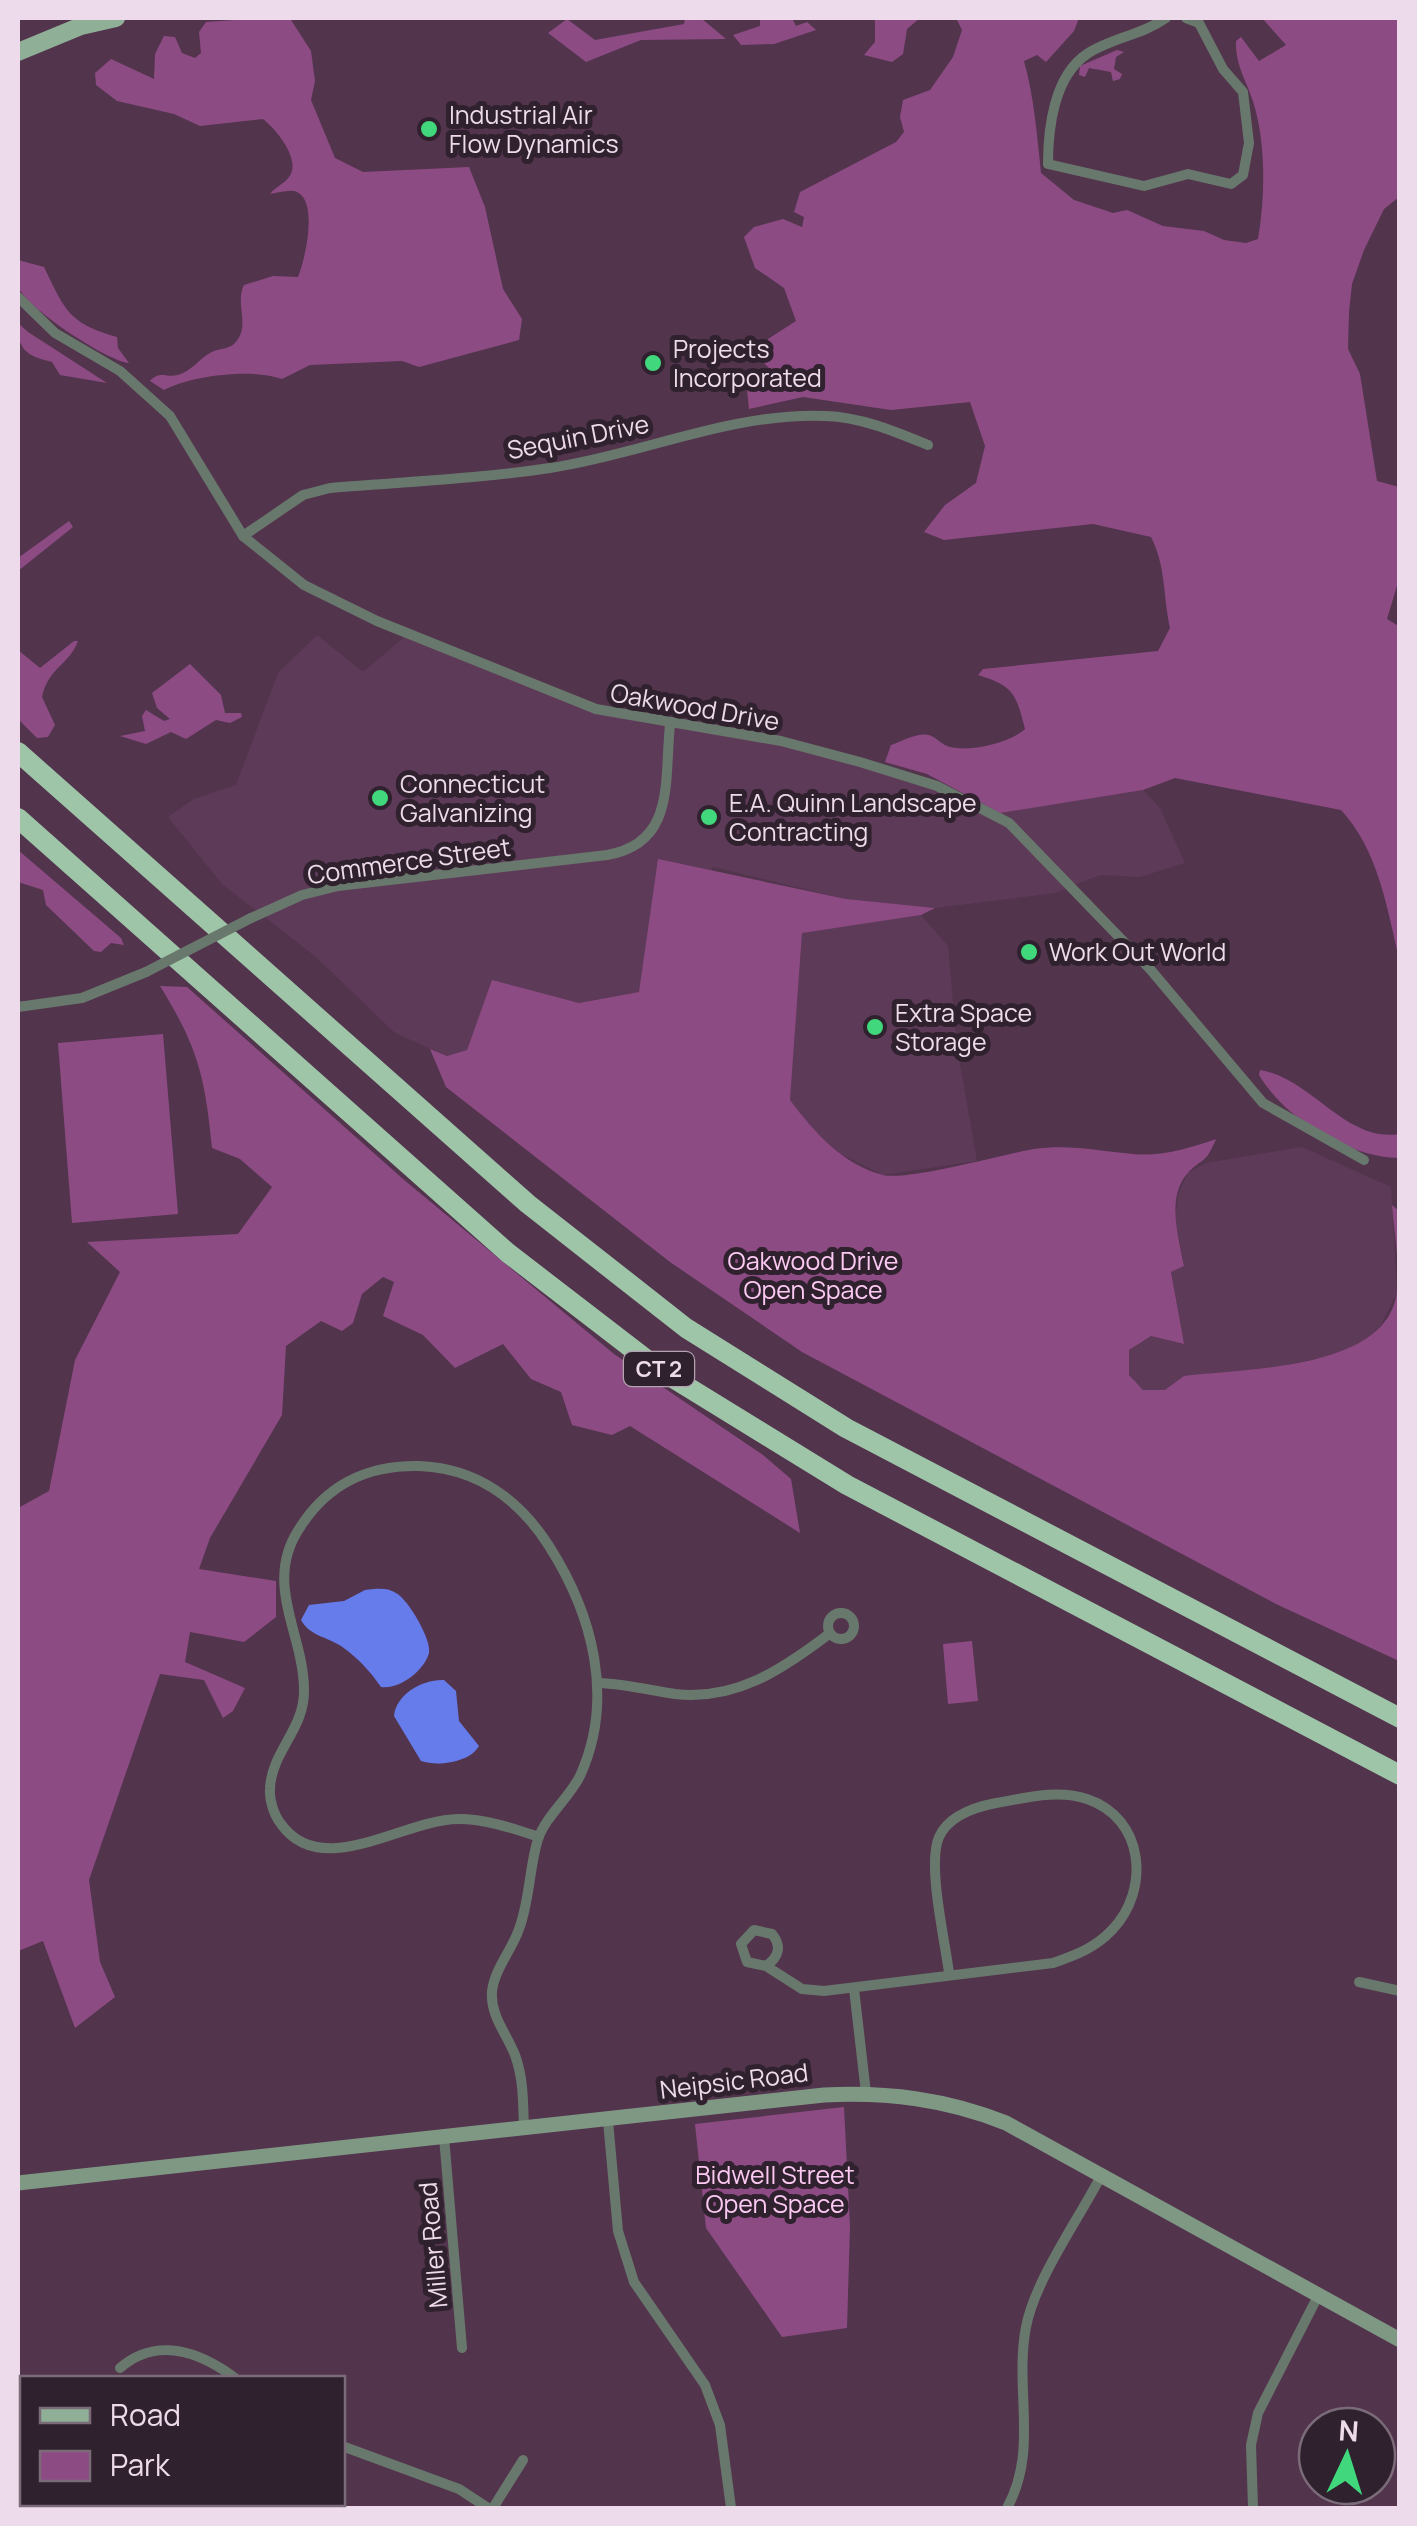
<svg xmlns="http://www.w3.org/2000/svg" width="1417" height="2526" viewBox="0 0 1417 2526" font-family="Manrope,sans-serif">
<rect width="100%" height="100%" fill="#52344d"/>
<g fill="#5e3a59">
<path d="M408,634L596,709L781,741L937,786L992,814L1143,790L1160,808L1185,863L1140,877L1100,875L1055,893L935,908L846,899L713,867L639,992L579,1003L492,981L467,1050L447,1056L395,1033L316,957L222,884L168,817L194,799L236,785L278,673L317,635L363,672Z"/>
<path d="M921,915L948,946L957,1047L977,1161L883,1175L841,1154L815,1134L790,1100L802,932Z"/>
<path d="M1302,1147L1391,1187L1397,1292L1381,1325L1365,1341L1335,1355L1155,1392L1143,1390L1129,1375V1350L1151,1336L1183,1344L1171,1271L1184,1266L1175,1220L1179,1191L1188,1173L1206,1163Z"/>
</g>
<g fill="#8d4b84">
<path d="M265,18L291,20L311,51L315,81L311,100L335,158L363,172L469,167L485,207L503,289L522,319L519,340L419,367L402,361L310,365L282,379C253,368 192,375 164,390L150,381C160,370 166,378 178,375C192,371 200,358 210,353C220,347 231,351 238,339C249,323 235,302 244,285L273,276L298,277C305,260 320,197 294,191C287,190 277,193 270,194C275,187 284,184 289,177C302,160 276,129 263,119L200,126L174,114L117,101L96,85L95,73L111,59L154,79L155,54L164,36L175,37L182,53L195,58L201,53L199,32L206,22Z"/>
<path d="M685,18H701L726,39L641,40L586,62L548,33L567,19L595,40L684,24Z"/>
<path d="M760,18H792L796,26L807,22L816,30L774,44L741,45L733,35L760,26Z"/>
<path d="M875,18H920L907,29L903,54L892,62L864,55L875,42Z"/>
<path d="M956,18H1079L1074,31L1046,62L1037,55L1024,61C1034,97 1037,135 1041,173L1074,200L1113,213L1127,210L1163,226L1204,231L1224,240L1246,243L1258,239C1265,198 1266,149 1255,108C1249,84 1235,67 1236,41L1241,37L1259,61L1286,45L1262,18H1399V197L1384,209L1364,250L1352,284L1349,312L1348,349L1360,374L1377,481L1399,487V579L1387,619L1400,627L1399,959C1387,907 1378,850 1341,810L1175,778L1143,790L1000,813L927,774L885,762L891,745C902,741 918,732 929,735C937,738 942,745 950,747C970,752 1010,743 1025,729C1016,694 1014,686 978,675L983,669L1158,651L1170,628C1163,596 1166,566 1151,537L1093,524L944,540L924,532L945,505L976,483L985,446L970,402L891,410L803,397L749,409L746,380L775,374L762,361L768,339L796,321L784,288L755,268L744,237L754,227L783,219L802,227L804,217L794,212L800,192L896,142L904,132L900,117L903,100L930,90L953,57L962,30Z"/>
<path d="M1117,50L1124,52L1116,57L1114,69L1122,74L1120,79L1113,81L1111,72L1089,68L1085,77L1079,75L1080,66Z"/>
<path d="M18,260L44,267C65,310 68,323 117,337L118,348L129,363C109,362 30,310 20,290C15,282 18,269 18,260Z"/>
<path d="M18,323L28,332L107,383L60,375L52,362C27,356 17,350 18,323Z"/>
<path d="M69,521L73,527L18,571V558Z"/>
<path d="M74,641H78C70,664 48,668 42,697L55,725L48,737L37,738L18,719V650L40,668Z"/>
<path d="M190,664L221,695L225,713H241L242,717L230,723L216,720L186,739L171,732L146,744L120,736L145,731L142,716L146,710L164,721L170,719L157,708L152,693Z"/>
<path d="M18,850L121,938L124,945L111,943L101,952L94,951L46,905L43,890L18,882Z"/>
<path d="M658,859L846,899L935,908L921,915L802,933L790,1100C814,1132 842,1164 883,1175C908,1181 1004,1154 1034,1149C1069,1144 1099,1151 1133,1154C1161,1157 1190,1148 1216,1139C1205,1166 1202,1157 1187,1174C1166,1198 1179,1239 1184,1266L1171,1272L1184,1344L1151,1336L1129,1350V1375L1143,1390H1165L1184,1376C1244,1368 1390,1371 1397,1290C1400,1263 1394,1232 1392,1205L1399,1211V1661L1276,1604L802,1352L670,1262L446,1087L430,1049L447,1056L467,1050L492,980L579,1003L639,992Z"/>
<path d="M160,986L187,987L403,1179L614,1354L763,1455L791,1479L800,1533L630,1426L612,1435L572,1425L561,1392L531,1379L503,1344L455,1368L423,1335L383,1316L394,1282L383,1277L362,1294L353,1323L342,1331L321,1321L286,1346L282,1415L210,1538L199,1569L276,1581V1617L244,1642L190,1632L185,1662L245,1688L233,1711L223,1718L204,1680L160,1674L89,1880L100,1962L115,1997L75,2028L43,1941L18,1951V1508L49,1491L75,1360L120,1272L87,1242L238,1234L272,1187L240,1159L212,1148C205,1077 198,1047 160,986Z"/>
<path d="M163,1034L178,1214L72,1223L58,1043Z"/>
<path d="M1260,1070C1311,1078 1346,1143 1399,1134V1158C1349,1157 1285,1119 1259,1075Z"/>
<path d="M972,1641L978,1701L948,1704L943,1644Z"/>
<path d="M844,2107L850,2226L847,2328L782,2337L706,2228L695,2124Z"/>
</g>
<g fill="#667ceb">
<path d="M365,1590C375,1589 387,1587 396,1593C408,1599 432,1640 429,1653C424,1671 399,1690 381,1687C370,1671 358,1658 341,1646C325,1636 310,1636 301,1620L309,1605L344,1601Z"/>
<path d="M444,1680L456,1691L459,1721L479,1746C470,1762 439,1767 421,1761L394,1716C396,1694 423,1679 444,1680Z"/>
</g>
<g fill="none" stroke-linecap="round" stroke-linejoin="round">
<g stroke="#69786c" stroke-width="10">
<path d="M1166,18C1142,35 1111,38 1087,54C1054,76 1048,128 1048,164L1144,186L1188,174L1231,184L1243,175L1249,143L1243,92L1223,69L1199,23L1186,18"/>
<path d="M18,297L55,333L120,371L170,416L243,536L304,585L377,621L596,709L781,741L860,762L937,786L1009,823L1150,969L1263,1103L1364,1160"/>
<path d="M243,536L303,495L330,488C403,482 477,479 550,468C643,454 731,412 826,416C861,417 896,432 928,445"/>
<path d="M251,918L302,895L338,886L607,855C676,843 664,781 670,725"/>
<path d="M18,1007L82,998L146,972"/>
<circle cx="841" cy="1626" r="13"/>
<path d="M599,1683C625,1684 649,1690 675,1694C736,1701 783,1669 829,1634"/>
<path d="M766,1966C779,1957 782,1946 772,1934L754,1930L741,1944L747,1962L766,1966L802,1989L824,1991L1053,1963C1076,1955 1095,1948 1112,1930C1151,1889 1144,1818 1087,1799C1058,1789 1025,1798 996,1803C975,1807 949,1815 939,1837C927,1865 945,1940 949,1973"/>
<path d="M1359,1982L1400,1991"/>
<path d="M854,1989L866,2093"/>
<path d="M608,2121L618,2231L634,2282L705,2385L720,2425L731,2508"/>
<path d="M524,2130C523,2104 524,2080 515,2055C507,2034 490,2016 492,1991C495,1968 512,1950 519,1929C530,1900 529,1868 538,1839C546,1816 569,1798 580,1776C615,1699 593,1615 549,1546C519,1499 476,1468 419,1466C367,1465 327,1484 299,1529C263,1584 304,1634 304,1690C305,1729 271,1752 270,1789C269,1800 274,1815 281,1824C322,1881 402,1820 458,1819C486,1819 512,1828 539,1837"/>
<path d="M444,2137L462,2348"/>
<path d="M120,2368C157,2336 200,2352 235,2378"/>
<path d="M342,2446L459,2489L488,2508"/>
<path d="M493,2508L523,2460"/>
<path d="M1007,2508C1039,2450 1014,2390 1026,2327C1035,2280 1078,2220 1101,2176"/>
<path d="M1253,2508L1251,2445L1258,2413L1318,2296"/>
</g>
<g stroke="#7f9884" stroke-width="15">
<path d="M18,2183L824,2095C888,2092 946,2099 1006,2123L1400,2340"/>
<path d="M18,2464L22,2466"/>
<path d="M94,2504L104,2508"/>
</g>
<path stroke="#8faf97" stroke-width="18" d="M18,52L81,26L116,18"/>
<g stroke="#9ec5a8" stroke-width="20">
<path d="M18,752L528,1204L686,1328L846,1428L1400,1718"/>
<path d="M18,818L508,1253L660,1370L847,1485L1400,1775"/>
</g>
<path stroke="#69786c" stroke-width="10" d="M146,972L251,918"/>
</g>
<g fill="#41d77c" stroke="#2f212d" stroke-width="4">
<circle cx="429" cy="129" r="10"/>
<circle cx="653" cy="363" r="10"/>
<circle cx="380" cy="798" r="10"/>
<circle cx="709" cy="817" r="10"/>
<circle cx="1029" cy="952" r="10"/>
<circle cx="875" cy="1027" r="10"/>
</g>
<g text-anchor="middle" stroke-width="10" stroke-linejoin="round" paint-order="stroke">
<rect fill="#2f212d" stroke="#b4a2b1" stroke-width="2.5" x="624" y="1352" width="70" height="34" rx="8"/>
<g font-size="22" font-weight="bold" fill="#eddaea">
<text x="659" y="1377">CT 2</text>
</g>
<g font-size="25" fill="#eddaea" stroke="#2f212d" text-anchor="start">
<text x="449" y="124">Industrial Air<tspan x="449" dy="29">Flow Dynamics</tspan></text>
<text x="673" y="358">Projects<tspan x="673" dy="29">Incorporated</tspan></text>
<text x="400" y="793">Connecticut<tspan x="400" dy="29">Galvanizing</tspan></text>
<text x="729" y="812">E.A. Quinn Landscape<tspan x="729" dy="29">Contracting</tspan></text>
<text x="1049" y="961">Work Out World</text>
<text x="895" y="1022">Extra Space<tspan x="895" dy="29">Storage</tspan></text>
</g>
<g font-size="25" fill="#eddaea" stroke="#2f212d">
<text transform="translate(578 437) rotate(-11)" y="9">Sequin Drive</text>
<text transform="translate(695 707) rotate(10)" y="9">Oakwood Drive</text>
<text transform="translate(409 861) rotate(-8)" y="9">Commerce Street</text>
<text transform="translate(734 2081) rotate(-7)" y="9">Neipsic Road</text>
<text transform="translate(433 2245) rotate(-95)" y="9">Miller Road</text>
</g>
<g font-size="25" fill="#fcc9f3" stroke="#2f212d">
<text x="813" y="1270">Oakwood Drive<tspan x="813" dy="29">Open Space</tspan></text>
<text x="775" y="2184">Bidwell Street<tspan x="775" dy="29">Open Space</tspan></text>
</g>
</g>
<rect width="1417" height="2526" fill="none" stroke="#eddaea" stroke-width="40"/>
<rect x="20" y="2376" width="325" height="130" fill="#2f212d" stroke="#7b6b79" stroke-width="2.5"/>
<rect x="40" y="2408" width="50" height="15" fill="#8faf97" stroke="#7b6b79" stroke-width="2.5"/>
<text x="110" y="2426" font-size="30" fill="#eddaea">Road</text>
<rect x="40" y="2451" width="50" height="30" fill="#8d4b84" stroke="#7b6b79" stroke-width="2.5"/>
<text x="110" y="2476" font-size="30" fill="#eddaea">Park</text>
<g transform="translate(1347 2456) rotate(4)"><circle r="48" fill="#2f212d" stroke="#7b6b79" stroke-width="2.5"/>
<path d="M0-8L18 38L0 25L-18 38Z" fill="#41d77c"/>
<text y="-15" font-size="28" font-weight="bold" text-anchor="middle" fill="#eddaea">N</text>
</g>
</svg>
